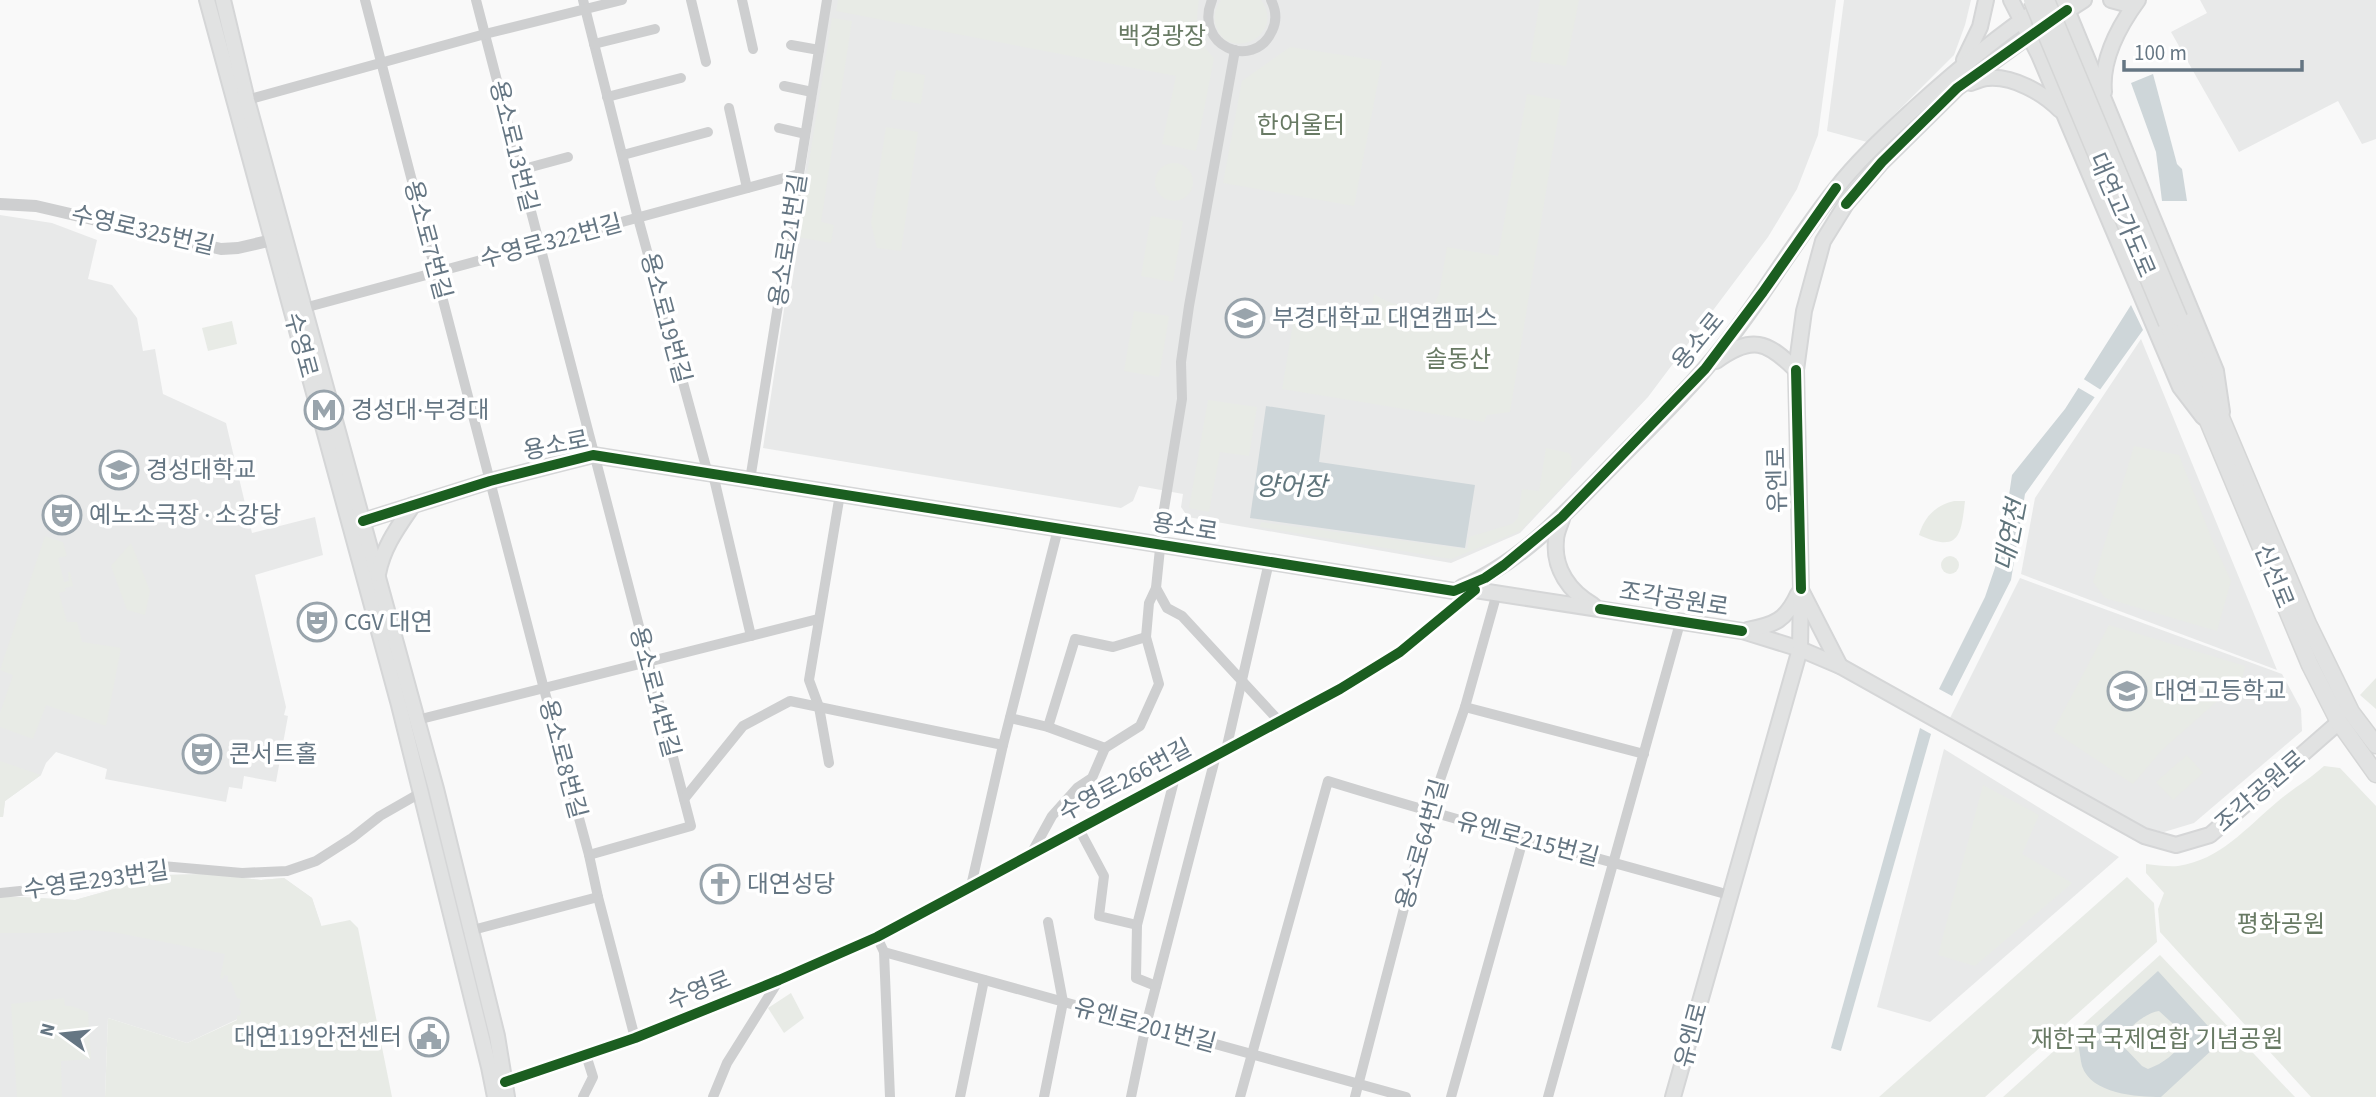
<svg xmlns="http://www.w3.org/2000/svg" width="2376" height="1097" viewBox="0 0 2376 1097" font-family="'Source Sans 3','Noto Sans KR',sans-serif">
<rect width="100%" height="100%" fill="#f9f9f9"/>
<g fill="#e8e9e9">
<path d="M831,0H1836L1818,135L1797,189L1768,237L1648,397L1520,533L1451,563L1188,517L1181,507L1183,494L1139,486L1133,501L1121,508L763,448Z"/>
<path d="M1844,0H1971L1965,25L1954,55L1867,142L1827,131Z"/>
<path d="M2200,0H2376V139L2362,144L2338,101L2239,152L2171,32L2207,13Z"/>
<path d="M0,215L52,223L97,240L88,279L112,285L137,318L143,351L155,349L163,394L226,423L252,533L315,517L323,555L255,575L286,707L284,715L288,716L276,782L244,776L242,789L229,787L226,802L105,779L107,769L56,752L46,763L41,775L5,801L3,817H0Z"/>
<path d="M2141,339L2277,670L2021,574L2035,498Z"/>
<path d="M2020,578L2282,674L2301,709L2302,731L2194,823L2164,832L2138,827L1949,720Z"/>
<path d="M1944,749L2119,857L1930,1022L1877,1007Z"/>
<path d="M209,874L261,880L284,878L312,898L337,972L187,1043L108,1018L105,1097H0V896L75,900L164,875Z"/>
</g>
<g fill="#e8ebe6">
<path d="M838,0H1199C1195,24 1197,41 1214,58L1196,151L1162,144L1176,76L836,11Z"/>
<path d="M1221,0H1261C1287,36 1227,63 1216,26C1213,16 1215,8 1221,0Z"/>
<path d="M1540,0H1579L1566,66L1530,61Z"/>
<path d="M832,18L852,21L821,222L834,225L831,243L797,237Z"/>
<path d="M1290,47L1382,61L1354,206L1223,183L1242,81Z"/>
<path d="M896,70L925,75L921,104L891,99Z"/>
<path d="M1527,94L1561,100L1510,412L1487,415L1484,422L1282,389L1295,311L1369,323L1374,294C1393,306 1411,309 1433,306L1439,294L1447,247L1498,256Z"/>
<path d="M886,127L918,132L901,251L877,248L871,223Z"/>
<circle cx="1174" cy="182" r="19"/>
<path d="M1151,216L1183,221L1173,282L1141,276Z"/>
<path d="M1134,311L1169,316L1159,377L1124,371Z"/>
<path d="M232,321L237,344L208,351L202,328Z"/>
<path d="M1208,400L1257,407L1249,456L1220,452L1209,512L1189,508Z"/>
<path d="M2134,446L2179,455L2213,542L2231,581L2217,631L2105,598L2093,582Z"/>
<path d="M1546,448L1569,453L1572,459L1570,478L1520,531L1451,559L1260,527L1261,522L1467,549L1469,537L1512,524L1518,518L1522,489L1539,491Z"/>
<path d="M1954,501H1965C1961,536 1959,553 1919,535C1924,517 1936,505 1954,501Z"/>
<path d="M45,536L63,542L67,556L58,558L64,582L69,581L68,572H70L73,586L65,588L66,591L59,593L67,622H77L82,642L121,648L106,726L46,705L33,739L0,727V713L13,675L0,670Z"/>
<path d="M131,543L150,591L145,615L127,610L111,566Z"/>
<circle cx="1950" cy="565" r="9"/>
<path d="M2109,625L2245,666L2242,679L2162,750L2133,784L2053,731Z"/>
<path d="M2376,678V709L2360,695Z"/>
<path d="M2187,755L2203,773L2173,800L2156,782Z"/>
<path d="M0,761L41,775L5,801L3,817H0Z"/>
<path d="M2324,766L2340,768L2376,806V1097H2311L2160,932L2158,909L2164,893L2146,873V864C2156,865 2168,867 2178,866C2220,860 2246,828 2277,802C2292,789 2310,779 2324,766Z"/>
<path d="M1983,785L2039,815L2022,854L2072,883L1975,966L1938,955Z"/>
<path d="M209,874L261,880L284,878L312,898L321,926L350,920L358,928L392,1097H105L108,1018L187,1043L237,1020V1015L240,1016L241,1011L239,1010L241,999L237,998L231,982H228V976L224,975L223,979L220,978L225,954L113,932L87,930L57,933H0V896L75,900L164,875Z"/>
<path d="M2127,877L2154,903L2157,942L1985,1097H1879Z"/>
<path d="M2160,955L2295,1097H2003Z"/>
<path d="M791,993L804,1018L784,1033L768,1008Z"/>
<path d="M64,998L65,1006H71L88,1012L91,1059L61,1061L62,1097H17L11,1004Z"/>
</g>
<g fill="#ced6d9" fill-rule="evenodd">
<path d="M2153,74L2177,164L2182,169L2187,201H2162L2156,152L2131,83Z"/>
<path d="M2131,305L2143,330L2025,494L2011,580L1952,696L1939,689L1985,597L2001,550L2012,475L2065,409Z"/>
<path d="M1266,406L1325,415L1319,462L1475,485L1465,548L1250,518Z"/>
<path d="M1920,728L1931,734L1841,1051L1831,1048Z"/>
<path d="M2158,971L2218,1037L2214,1048L2161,1097C2137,1097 2091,1094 2082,1066C2080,1059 2080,1051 2078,1044ZM2159,1011L2182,1032L2185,1039C2175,1054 2164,1063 2148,1069L2142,1066L2123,1046C2121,1031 2145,1013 2159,1011Z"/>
</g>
<path fill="#f9f9f9" d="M2082,378L2101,390L2096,398L2077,387Z"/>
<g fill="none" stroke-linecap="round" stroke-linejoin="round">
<defs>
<g id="secondary">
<path d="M207,0L399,705L489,1067L495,1097"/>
<path d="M223,0L247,100L436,789L497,1036L507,1097"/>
<path d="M2011,0L2039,55L2180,387L2203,417"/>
<path d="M2063,0L2216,371L2222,412"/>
<path d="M2111,0L2133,6"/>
<path d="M1964,60L1980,27L1986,0"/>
<path d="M1971,83C1976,81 1983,78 1988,78C2014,76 2043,93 2060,110"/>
<path d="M2104,92C2101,60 2119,26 2138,0"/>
<path d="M1716,361C1752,335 1767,341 1796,370"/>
<path d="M1562,519C1560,525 1556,533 1556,540C1553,569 1570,592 1593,605"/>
<path d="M363,521L490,481L593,455L1454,591L1475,590L1742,631L1800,649L1840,666L2144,836L2176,845L2210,835L2339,722"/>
<path d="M378,574C383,547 398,527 413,505"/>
<path d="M1462,587C1517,564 1560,519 1602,476C1636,441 1672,407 1704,370C1753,314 1789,248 1835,190C1858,160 1888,133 1916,107C1957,70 1998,35 2044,5"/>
<path d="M1801,590L1840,666"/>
<path d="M1747,630C1775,625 1786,620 1798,594"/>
<path d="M1673,1097L1800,649L1801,589L1796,370L1804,311L1823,241L1846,204L1882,162L1957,88L2030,35L2084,0"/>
</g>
<g id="trunk">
<path d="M2179,318L2308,624L2351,712L2376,745"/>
<path d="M2167,323L2310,665L2339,722L2376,774"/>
</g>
</defs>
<use href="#secondary" stroke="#d5d6d7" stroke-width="18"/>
<use href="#trunk" stroke="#d5d6d6" stroke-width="19"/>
<g stroke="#cecfd0" stroke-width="10">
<path d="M365,0L544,689L589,855L598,897L635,1038"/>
<path d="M476,0L691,826L589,855"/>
<path d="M583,0L638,218L708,474"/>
<path d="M691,0L706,62"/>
<path d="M742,0L753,49"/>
<path d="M1212,0C1193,45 1253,72 1272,31C1277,21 1276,10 1271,0"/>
<path d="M594,44L655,29"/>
<path d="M791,45L819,50"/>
<path d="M784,86L812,92"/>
<path d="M607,97L681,78"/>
<path d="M247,100L485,34L622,0"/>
<path d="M729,108L747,188"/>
<path d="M779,128L805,134"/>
<path d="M623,155L708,132"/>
<path d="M520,170L568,157"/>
<path d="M304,308L799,174"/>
<path d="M713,474L751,636"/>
<path d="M750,480L827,0"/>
<path d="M1156,588L1167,608L1182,616L1279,721"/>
<path d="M1465,707L1644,754"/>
<path d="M1010,718L1048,727L1105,748"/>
<path d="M417,720L818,619"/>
<path d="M1048,727L1075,639L1113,647L1146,637"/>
<path d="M1226,750L1269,562"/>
<path d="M829,763L819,707L809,680L840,494"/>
<path d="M684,799L743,726L790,701L1003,745"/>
<path d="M1079,829L1104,876L1099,916L1137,925"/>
<path d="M1031,854L1052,816L1077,788L1092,778L1105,748L1140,726L1159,684L1146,637L1149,603L1156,588L1164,509L1182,399L1181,362L1189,306L1235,50"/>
<path d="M971,886L1003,745L1058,529"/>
<path d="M0,893L108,882L162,866L242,873L287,871L316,861L352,838L380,816L422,792"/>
<path d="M469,931L598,897"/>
<path d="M877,937L884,952L890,1097"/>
<path d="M884,952L1406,1097"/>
<path d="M1156,986L1136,978L1137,925L1175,777"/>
<path d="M505,1082L635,1038L779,980L877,937L1340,689L1400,652L1475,590"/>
<path d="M583,1097L593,1077L586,1055"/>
<path d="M713,1097L727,1063L779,980"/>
<path d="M960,1097L984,980"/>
<path d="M1044,1097L1063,1002L1048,922"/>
<path d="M1131,1097L1146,1025L1216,755"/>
<path d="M1240,1097L1328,781C1460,822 1595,857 1729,895"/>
<path d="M1355,1097L1429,812L1465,707L1497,593"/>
<path d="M1451,1097L1524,836"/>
<path d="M1548,1097L1680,623"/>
</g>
<path stroke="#cecfd0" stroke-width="12" d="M0,204L36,206L221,249L238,248L281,238"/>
<use href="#secondary" stroke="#e1e2e2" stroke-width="14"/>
<use href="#trunk" stroke="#e1e2e2" stroke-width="16"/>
<defs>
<g id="trunk-bridge">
<path d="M2032,0L2167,323"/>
<path d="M2046,0L2179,318"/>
</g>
</defs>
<use href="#trunk-bridge" stroke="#d5d6d6" stroke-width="19" stroke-linecap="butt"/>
<use href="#trunk-bridge" stroke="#e1e2e2" stroke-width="16"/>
<defs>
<g id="cycleway">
<path d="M1846,204L1882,162L1957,88L2067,10"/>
<path d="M1796,370L1801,589"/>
<path d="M363,521L490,481L593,455L1454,591L1485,578L1504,565L1562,517L1705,369L1763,292L1836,188"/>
<path d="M1600,609L1742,631"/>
<path d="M505,1082L635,1038L779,980L877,937L1340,689L1400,652L1475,590"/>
</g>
</defs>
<use href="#cycleway" stroke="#fff" stroke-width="15"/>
<use href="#cycleway" stroke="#1b5e20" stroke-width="10"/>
</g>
<defs>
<symbol id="university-ring" viewBox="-11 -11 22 22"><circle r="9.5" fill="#fff" stroke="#99a4ac" stroke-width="1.5"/><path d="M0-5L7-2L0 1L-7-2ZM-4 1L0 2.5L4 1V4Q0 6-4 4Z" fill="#99a4ac"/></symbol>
<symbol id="metro-ring" viewBox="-11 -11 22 22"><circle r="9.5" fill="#fff" stroke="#99a4ac" stroke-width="1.5"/><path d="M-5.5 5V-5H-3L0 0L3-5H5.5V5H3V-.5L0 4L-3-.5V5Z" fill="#99a4ac"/></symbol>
<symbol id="theatre-ring" viewBox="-11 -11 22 22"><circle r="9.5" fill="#fff" stroke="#99a4ac" stroke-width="1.5"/><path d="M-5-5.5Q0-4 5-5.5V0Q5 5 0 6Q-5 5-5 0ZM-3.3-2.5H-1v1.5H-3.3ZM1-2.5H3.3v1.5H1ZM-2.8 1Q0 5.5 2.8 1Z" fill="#99a4ac"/></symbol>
<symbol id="school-ring" viewBox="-11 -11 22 22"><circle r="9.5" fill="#fff" stroke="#99a4ac" stroke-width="1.5"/><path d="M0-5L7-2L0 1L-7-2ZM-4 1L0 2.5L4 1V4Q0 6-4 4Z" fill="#99a4ac"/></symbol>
<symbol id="church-ring" viewBox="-11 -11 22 22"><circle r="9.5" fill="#fff" stroke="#99a4ac" stroke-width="1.5"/><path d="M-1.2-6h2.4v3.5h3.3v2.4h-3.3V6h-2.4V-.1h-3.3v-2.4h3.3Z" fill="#99a4ac"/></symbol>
<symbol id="civic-ring" viewBox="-11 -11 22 22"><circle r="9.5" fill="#fff" stroke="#99a4ac" stroke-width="1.5"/><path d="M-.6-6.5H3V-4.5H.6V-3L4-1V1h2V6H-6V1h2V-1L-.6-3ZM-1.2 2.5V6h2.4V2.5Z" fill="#99a4ac"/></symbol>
</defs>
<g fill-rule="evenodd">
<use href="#university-ring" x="1223" y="296" width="44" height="44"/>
<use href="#metro-ring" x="302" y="388" width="44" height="44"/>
<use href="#university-ring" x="97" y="448" width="44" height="44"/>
<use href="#theatre-ring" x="40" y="493" width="44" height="44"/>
<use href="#theatre-ring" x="295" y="600" width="44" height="44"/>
<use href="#school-ring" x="2105" y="669" width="44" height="44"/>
<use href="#theatre-ring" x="180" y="732" width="44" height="44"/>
<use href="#church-ring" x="698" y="862" width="44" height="44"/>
<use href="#civic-ring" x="407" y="1015" width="44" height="44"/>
</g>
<g text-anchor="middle" stroke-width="7" stroke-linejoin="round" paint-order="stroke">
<g font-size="24" fill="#687a64" stroke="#fff">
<text x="1162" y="44">백경광장</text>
<text x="1301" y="133">한어울터</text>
<text x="1458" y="367">솔동산</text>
<text x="2281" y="932">평화공원</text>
<text x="2157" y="1047">재한국 국제연합 기념공원</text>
</g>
<g font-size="24" fill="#657683" stroke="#fff">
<text transform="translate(514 146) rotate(76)" y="8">용소로13번길</text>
<text transform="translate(2122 215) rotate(67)" y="8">대연고가도로</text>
<text transform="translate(143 230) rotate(13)" y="8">수영로325번길</text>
<text transform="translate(428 240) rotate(75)" y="8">용소로7번길</text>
<text transform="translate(788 240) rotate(-81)" y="8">용소로21번길</text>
<text transform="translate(551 241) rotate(-15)" y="8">수영로322번길</text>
<text transform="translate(666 318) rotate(75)" y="8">용소로19번길</text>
<text transform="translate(1698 341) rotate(-51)" y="8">용소로</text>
<text transform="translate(301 345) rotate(75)" y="8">수영로</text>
<text transform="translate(556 445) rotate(-11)" y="8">용소로</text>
<text transform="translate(1777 480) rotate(-91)" y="8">유엔로</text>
<text transform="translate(1185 527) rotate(9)" y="8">용소로</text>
<text transform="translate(2274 576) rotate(68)" y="8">신선로</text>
<text transform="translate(1674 599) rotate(9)" y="8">조각공원로</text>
<text transform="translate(655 692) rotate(75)" y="8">용소로14번길</text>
<text transform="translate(563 759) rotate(75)" y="8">용소로8번길</text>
<text transform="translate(1125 780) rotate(-28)" y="8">수영로266번길</text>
<text transform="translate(2260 791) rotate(-41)" y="8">조각공원로</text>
<text transform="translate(1528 839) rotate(15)" y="8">유엔로215번길</text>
<text transform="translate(1422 844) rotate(-74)" y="8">용소로64번길</text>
<text transform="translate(96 880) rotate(-8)" y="8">수영로293번길</text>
<text transform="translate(699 990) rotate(-22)" y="8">수영로</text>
<text transform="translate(1145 1025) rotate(15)" y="8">유엔로201번길</text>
<text transform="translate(1691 1035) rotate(-75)" y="8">유엔로</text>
</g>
<g font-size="24" fill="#657683" stroke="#fff" text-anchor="start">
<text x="1272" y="326">부경대학교 대연캠퍼스</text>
<text x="351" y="418">경성대·부경대</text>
<text x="146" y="478">경성대학교</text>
<text x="89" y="523">예노소극장 · 소강당</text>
<text x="344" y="630">CGV 대연</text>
<text x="2154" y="699">대연고등학교</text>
<text x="229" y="762">콘서트홀</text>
<text x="747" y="892">대연성당</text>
<text x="402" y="1045" text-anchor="end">대연119안전센터</text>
</g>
<g font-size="26" font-style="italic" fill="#60757c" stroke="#fff">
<text x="1291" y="495">양어장</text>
<text transform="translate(2010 535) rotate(-79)" y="9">대연천</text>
</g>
</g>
<g transform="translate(63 1034) rotate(285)" stroke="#ffffff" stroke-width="5" paint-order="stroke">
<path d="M0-5L12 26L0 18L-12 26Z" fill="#657683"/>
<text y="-10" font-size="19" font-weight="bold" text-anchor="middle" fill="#657683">N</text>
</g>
<path d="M2124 60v10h178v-10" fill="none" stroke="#657683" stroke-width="3.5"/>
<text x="2134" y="60" font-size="21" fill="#657683" stroke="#ffffff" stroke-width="5" paint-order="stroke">100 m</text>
</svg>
